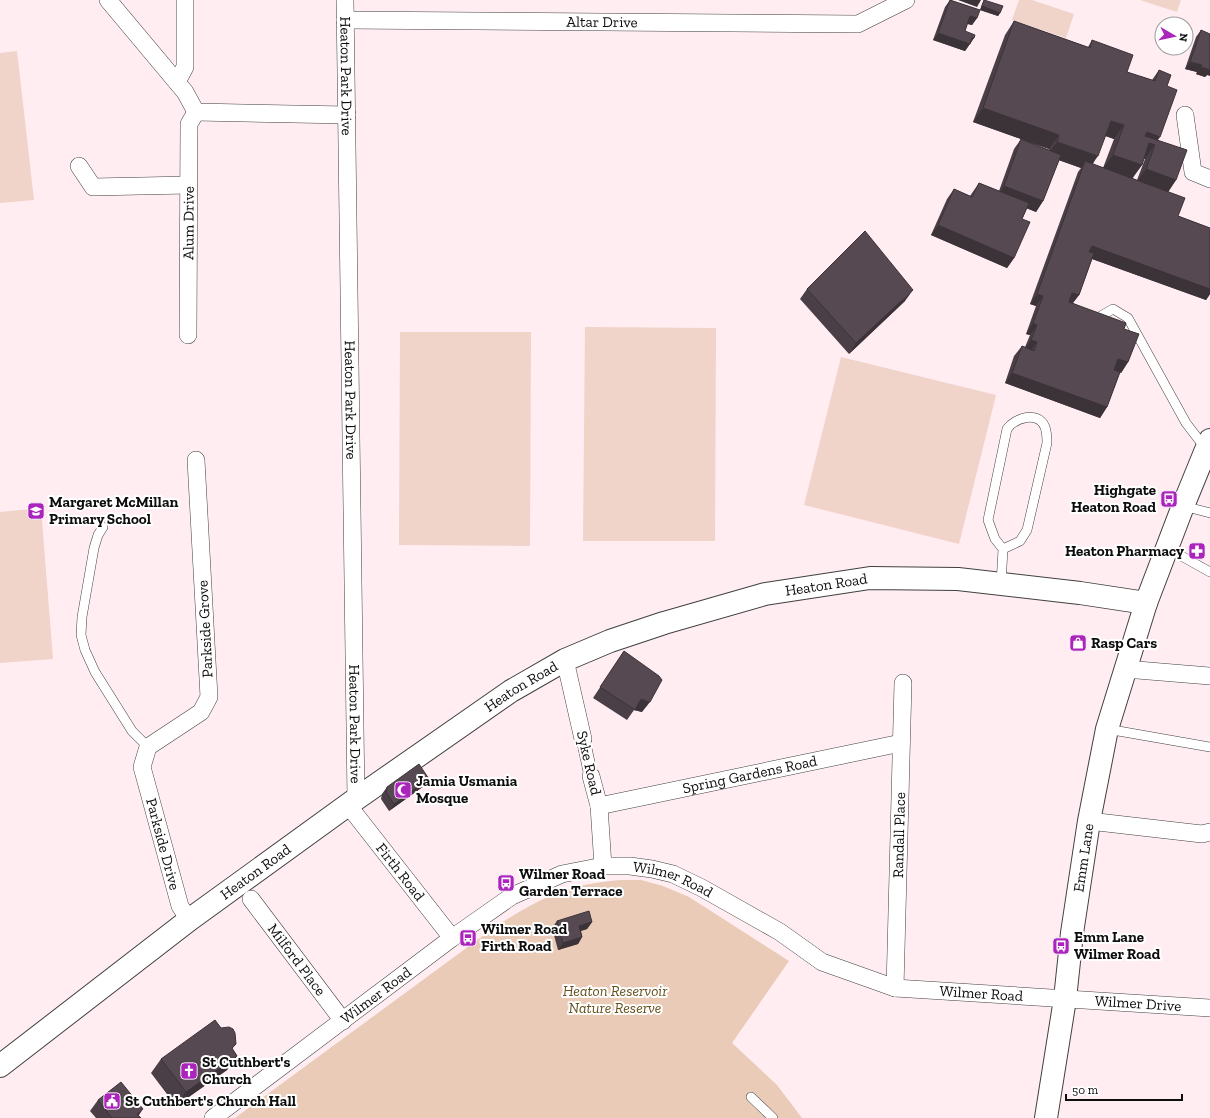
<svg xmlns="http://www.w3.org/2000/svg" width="1210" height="1118" viewBox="0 0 1210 1118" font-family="'Zilla Slab',serif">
<rect width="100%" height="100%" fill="#ffedf2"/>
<path fill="#e9cbb7" d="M621,880H641L663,886L689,897L789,961L732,1043L777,1085L802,1118H235L495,927C540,898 568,884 621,880Z"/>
<g fill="#f0d3c9">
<path d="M1019,0H1032L1074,14L1066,38L1012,20Z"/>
<path d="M1140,0H1181L1177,12Z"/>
<path d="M17,51L34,200L0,203V53Z"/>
<path d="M585,327L716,328L715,541H583Z"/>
<path d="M400,332H531L530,546L399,545Z"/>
<path d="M841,357L996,395L959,544L804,505Z"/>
<path d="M41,508L53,659L0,663V512Z"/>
</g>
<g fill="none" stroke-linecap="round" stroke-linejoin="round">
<defs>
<g id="service">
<path d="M1099,317L1113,309L1128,318L1186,423L1206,449"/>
<path d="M1183,506L1210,513"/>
<path d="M103,527L98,535L94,548L82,617L81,635L85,650L95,672L132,731L148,747"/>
<path d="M1167,548L1210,572"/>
<path d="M1001,584L1003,549L995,539L988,520L1007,429C1015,418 1038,410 1045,427C1047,433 1047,438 1047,443L1027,530L1020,541L1003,549"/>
<path d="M1107,729L1210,747"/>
<path d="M751,1097L773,1118"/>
</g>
<path id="pedestrian" d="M583,739L591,776"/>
<g id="minor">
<path d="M108,0L185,92L196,112L347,115"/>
<path id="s1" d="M345,0L356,799"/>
<path id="s2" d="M345,20L858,24L906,0"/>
<path d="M177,82L185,67V0"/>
<path d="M1185,115L1193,172L1210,179"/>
<path d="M79,166L93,187L188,185"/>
<path id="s3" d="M188,335L189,124L196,112"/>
<path d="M565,660L583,739"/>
<path d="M1125,669L1210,676"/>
<path d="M591,776L599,806L603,866"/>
<path id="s4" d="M348,805L452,938"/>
<path id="s5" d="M599,806L901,743"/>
<path d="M1089,821L1202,834L1210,832"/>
<path id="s6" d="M251,899L343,1021"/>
<path d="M189,920L180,906L142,767L148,747L201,712L209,697L196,460"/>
<path id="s7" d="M895,988L903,683"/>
<path id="s8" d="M213,1118L452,938L512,896L562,874L603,866H630L652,869L673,874L702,888L780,932L822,962L895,988L1210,1008"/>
</g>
<g id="tertiary">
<path id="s9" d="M0,1066L189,920L356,799L511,691L565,660L610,641L664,623L765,594L870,578L958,579L1080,593L1146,603"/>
<path id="s10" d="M1046,1118L1065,999L1072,933L1089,821L1107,729L1146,603L1183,506L1210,440"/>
</g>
</defs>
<use href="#service" stroke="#404040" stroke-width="10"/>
<use href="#pedestrian" stroke="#404040" stroke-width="14"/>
<use href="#minor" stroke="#404040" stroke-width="18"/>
<use href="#tertiary" stroke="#404040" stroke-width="24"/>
<use href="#service" stroke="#fff" stroke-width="9"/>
<use href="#pedestrian" stroke="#fff" stroke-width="13"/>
<use href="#minor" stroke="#fff" stroke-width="17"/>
<use href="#tertiary" stroke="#fff" stroke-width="22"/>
</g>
<g fill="#4a3f47" fill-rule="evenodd">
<path d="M950,0L977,18L972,25L967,24L965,31L974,38L965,51L933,40L945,7Z"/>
<path d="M984,0L1000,13L998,16L980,10L982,4Z"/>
<path d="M1014,21L1088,47L1092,40L1127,72L1152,80L1159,70L1167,86L1158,140L1176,180L1168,191L1178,216L1210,228V294L1206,300L1092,259L1079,295L1073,303L1124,329L1128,362L1121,373L1120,372L1107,407L1100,418L1005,383L1014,356L1022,346L1025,347L1030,335L1026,334L1036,306L1030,304L1078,172L1081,168L1059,160L1043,201L1036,212L1027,208L1022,219L1014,258L1007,268L931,235L947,199L954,189L970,196L979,183L999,191L1014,149L1021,139L973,122L1005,35ZM1105,136L1114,139L1103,168L1093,164ZM1030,142L1049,149V150ZM1144,158L1145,159L1137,180L1132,178L1142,165Z"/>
<path d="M1201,30L1207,75L1205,77L1196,74L1197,72L1185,69L1196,37Z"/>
<path d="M807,289L905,301L849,354L800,299Z"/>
<path d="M624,651L642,712L634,710L627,720L593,698Z"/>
<path d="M424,786L389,811L381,799L382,794L387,787Z"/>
<path d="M557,921L592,922L587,929L581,931L582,937L578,944L558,950L552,928Z"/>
<path d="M221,1028L236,1044L232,1049L237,1056L227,1070L176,1106L151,1073L161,1059Z"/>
<path d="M98,1100L139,1116L141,1118H96L90,1111Z"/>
</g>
<g fill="#3c3339">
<path d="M958,0H981L977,7Z"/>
<path d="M982,6L1000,13L998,16L980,10Z"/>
<path d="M970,16L977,18L972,25L965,23Z"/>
<path d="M938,33L972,38H974L965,51L933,40Z"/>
<path d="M1190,62L1202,65L1197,72L1185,69Z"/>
<path d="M1201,67L1210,69V76L1207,75L1205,77L1196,74Z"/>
<path d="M983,108L1059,135L1049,149L973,122Z"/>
<path d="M1111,121L1124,125L1114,139L1101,134Z"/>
<path d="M1147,132L1160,137L1145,159L1140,157L1137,146Z"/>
<path d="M1057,142L1098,156L1088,170L1085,161L1081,168L1047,156Z"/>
<path d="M1113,155L1142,165L1132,179L1103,168Z"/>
<path d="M1146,169L1176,180L1167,194L1136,183Z"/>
<path d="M1004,186L1043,201L1036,212L997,197Z"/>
<path d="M938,225L1014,258L1007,268L931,235Z"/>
<path d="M1092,246L1210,289V294L1206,300L1084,256Z"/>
<path d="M913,290L905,301L849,354L856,343Z"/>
<path d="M1072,293L1079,295L1071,305L1065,303Z"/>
<path d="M1037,294L1043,296L1036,306L1030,304Z"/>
<path d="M1033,323L1037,325L1030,335L1026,334Z"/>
<path d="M1031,340L1037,342L1030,352L1024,350Z"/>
<path d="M1118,359L1128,362L1121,373L1111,369Z"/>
<path d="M1012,373L1107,407L1100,418L1005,383Z"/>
<path d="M641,699L650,702L642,712L634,710Z"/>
<path d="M429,779L424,786L389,811L394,804Z"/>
<path d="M592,922L587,929L574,933L579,926Z"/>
<path d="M582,937L578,944L558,950L563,943Z"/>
<path d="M237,1056L227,1070L176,1106L186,1092Z"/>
<path d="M143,1109L137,1118V1114Z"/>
</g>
<g fill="#564952" stroke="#3c3339">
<path d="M950,0L980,10L977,18L970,16L965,31L975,35L974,38H972L970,44L938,33Z"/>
<path d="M984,0L1003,6L1000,13L982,6Z"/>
<path d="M1014,21L1090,48L1092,40L1133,55L1127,72L1155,81L1159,70L1171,75L1167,86L1177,90L1160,137L1147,132L1145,136L1187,150L1176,180L1146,169L1155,145L1149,143L1142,165L1113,155L1124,125L1111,121L1098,156L1057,142L1059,135L983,108Z"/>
<path d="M1201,30L1210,34V70L1201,67L1202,65L1190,62Z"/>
<path d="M1021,139L1061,155L1043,201L1004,186Z"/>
<path d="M1085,161L1185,198L1178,216L1210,228V289L1092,246L1089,252L1094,253L1079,295L1072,293L1069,302L1126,323L1124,329L1139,334L1128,362L1118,359L1114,370L1120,372L1107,407L1012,373L1022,346L1034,351L1037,342L1031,340L1037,325L1033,323L1043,296L1037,294Z"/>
<path d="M979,183L1029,203L1022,219L1030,222L1014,258L938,225L954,189L972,197Z"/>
<path d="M865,231L913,290L856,343L807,289Z"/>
<path d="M624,651L659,676L662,680L650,702L641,699L635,710L600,687Z"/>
<path d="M419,764L429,779L394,804L386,792L387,787Z"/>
<path d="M589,911L592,922L579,926L582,937L563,943L557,921Z"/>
<path d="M215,1020L221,1028L229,1027L233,1029L235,1033L236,1044L232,1048L237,1056L186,1092L161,1059Z"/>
<path d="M121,1082L143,1109L137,1114L141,1118H112L98,1100Z"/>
</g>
<defs>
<symbol id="bus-square" viewBox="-11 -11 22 22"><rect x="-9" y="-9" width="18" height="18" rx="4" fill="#ab25bd" stroke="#fff"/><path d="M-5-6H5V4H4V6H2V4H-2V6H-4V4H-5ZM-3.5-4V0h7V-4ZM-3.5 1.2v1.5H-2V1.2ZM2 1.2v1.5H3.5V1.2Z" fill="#fff"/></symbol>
<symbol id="school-square" viewBox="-11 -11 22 22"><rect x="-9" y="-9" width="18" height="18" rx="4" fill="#ab25bd" stroke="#fff"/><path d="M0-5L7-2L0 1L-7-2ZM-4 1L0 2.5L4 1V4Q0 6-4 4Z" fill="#fff"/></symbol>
<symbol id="pharmacy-square" viewBox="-11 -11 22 22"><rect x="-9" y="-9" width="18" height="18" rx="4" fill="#ab25bd" stroke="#fff"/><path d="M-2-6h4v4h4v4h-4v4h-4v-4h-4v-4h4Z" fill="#fff"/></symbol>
<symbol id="shop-square" viewBox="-11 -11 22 22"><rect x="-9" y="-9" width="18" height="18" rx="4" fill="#ab25bd" stroke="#fff"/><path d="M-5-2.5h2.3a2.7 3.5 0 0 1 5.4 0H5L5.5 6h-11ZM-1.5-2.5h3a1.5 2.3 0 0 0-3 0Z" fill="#fff"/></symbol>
<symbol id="mosque-square" viewBox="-11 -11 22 22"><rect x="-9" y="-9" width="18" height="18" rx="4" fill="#ab25bd" stroke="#fff"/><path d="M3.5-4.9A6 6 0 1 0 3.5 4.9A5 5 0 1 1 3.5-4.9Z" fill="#fff"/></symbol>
<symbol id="church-square" viewBox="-11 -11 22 22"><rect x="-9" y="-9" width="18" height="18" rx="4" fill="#ab25bd" stroke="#fff"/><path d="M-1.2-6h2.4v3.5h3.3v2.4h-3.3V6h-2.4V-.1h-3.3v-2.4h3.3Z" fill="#fff"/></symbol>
<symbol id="civic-square" viewBox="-11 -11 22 22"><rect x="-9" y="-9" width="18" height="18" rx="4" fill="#ab25bd" stroke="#fff"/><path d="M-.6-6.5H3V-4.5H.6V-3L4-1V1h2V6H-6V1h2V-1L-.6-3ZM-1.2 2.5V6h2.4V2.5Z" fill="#fff"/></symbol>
</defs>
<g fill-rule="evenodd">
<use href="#bus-square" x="1159" y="489" width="20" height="20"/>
<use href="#school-square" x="26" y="501" width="20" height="20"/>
<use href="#pharmacy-square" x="1187" y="541" width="20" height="20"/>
<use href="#shop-square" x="1068" y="633" width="20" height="20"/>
<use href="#mosque-square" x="393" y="780" width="20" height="20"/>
<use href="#bus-square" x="496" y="873" width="20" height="20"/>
<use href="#bus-square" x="458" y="928" width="20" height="20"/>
<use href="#bus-square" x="1051" y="936" width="20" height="20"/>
<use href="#church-square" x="179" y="1061" width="20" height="20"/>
<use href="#civic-square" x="102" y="1091" width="20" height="20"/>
</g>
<g text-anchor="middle" stroke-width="4" stroke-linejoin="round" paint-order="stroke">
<g font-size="15" fill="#0d0d0d" stroke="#fff">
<text dy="5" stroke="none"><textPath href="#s2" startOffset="257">Altar Drive</textPath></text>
<text dy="5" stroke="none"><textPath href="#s1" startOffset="76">Heaton Park Drive</textPath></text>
<text dy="5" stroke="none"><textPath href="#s3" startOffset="112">Alum Drive</textPath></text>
<text dy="5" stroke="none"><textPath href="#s1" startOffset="400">Heaton Park Drive</textPath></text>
<text dy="5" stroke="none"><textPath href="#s9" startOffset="969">Heaton Road</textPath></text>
<text transform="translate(205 629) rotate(-93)" y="5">Parkside Grove</text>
<text dy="5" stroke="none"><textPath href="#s9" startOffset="645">Heaton Road</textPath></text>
<text dy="5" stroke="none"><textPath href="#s1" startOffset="724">Heaton Park Drive</textPath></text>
<text transform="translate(589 763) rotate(77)" y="5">Syke Road</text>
<text dy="5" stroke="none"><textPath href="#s5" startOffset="154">Spring Gardens Road</textPath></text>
<text dy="5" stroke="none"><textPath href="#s7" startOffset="153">Randall Place</textPath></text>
<text transform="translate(163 844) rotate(75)" y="5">Parkside Drive</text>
<text dy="5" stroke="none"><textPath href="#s10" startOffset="263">Emm Lane</textPath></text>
<text dy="5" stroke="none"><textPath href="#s9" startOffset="321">Heaton Road</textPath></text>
<text dy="5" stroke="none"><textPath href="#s4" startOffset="85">Firth Road</textPath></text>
<text dy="5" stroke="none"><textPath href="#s8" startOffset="541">Wilmer Road</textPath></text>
<text dy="5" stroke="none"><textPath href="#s6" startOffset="76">Milford Place</textPath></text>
<text dy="5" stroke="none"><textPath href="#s8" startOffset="877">Wilmer Road</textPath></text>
<text dy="5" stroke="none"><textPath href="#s8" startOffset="204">Wilmer Road</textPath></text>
<text dy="5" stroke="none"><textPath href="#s8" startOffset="1034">Wilmer Drive</textPath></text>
</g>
<g font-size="15" font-weight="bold" fill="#0d0d0d" stroke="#fff" text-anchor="start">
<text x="1156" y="495" text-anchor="end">Highgate<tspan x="1156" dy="17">Heaton Road</tspan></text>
<text x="49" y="507">Margaret McMillan<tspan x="49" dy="17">Primary School</tspan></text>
<text x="1184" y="556" text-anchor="end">Heaton Pharmacy</text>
<text x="1091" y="648">Rasp Cars</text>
<text x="416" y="786">Jamia Usmania<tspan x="416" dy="17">Mosque</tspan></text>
<text x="519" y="879">Wilmer Road<tspan x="519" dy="17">Garden Terrace</tspan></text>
<text x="481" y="934">Wilmer Road<tspan x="481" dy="17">Firth Road</tspan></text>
<text x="1074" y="942">Emm Lane<tspan x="1074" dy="17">Wilmer Road</tspan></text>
<text x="202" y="1067">St Cuthbert's<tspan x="202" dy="17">Church</tspan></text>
<text x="125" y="1106">St Cuthbert's Church Hall</text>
</g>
<g font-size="15" font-style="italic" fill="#65511d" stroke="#fff">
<text x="615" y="996">Heaton Reservoir<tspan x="615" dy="17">Nature Reserve</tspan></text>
</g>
</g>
<g transform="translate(1174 36) rotate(99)"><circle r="19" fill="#ffffff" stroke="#9e9e9e"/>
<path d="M0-3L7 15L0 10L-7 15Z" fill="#ab25bd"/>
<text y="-6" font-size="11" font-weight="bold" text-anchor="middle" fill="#0d0d0d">N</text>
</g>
<path d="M1066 1094v6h116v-6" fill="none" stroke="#0d0d0d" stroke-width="2"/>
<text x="1072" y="1094" font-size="12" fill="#0d0d0d" stroke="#ffffff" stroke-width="3" paint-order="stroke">50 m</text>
</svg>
